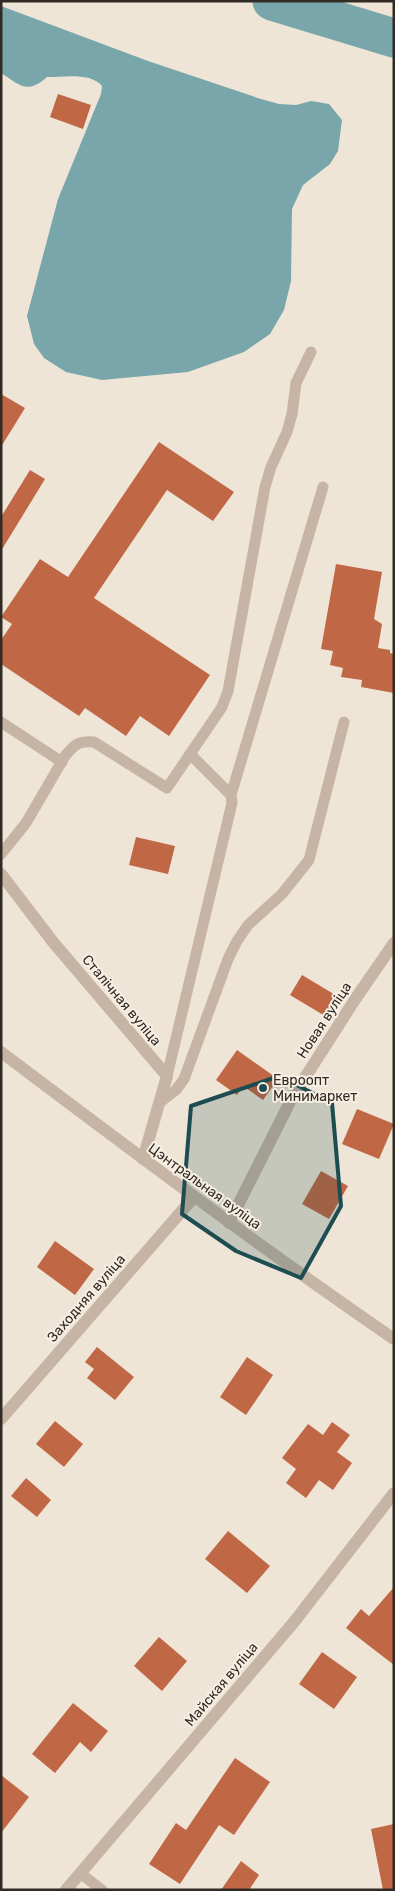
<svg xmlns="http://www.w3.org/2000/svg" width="395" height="1891" viewBox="0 0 395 1891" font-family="Rubik,sans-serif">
<rect width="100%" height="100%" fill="#efe5d7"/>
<path fill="#78a6ab" d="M1,6L148,61L261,99L279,104L296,105L311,101L329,104L342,120L338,151L330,164L303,185L292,209L291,281L284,310L270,334L244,352L188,372L102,380L66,372L44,358L34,344L27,316L58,199L101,94L102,86C91,72 64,77 47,77C27,95 20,85 1,73Z"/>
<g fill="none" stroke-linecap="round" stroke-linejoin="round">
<path stroke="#78a6ab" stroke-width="39" d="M272,1L394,38"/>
</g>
<g fill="#c06845">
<path d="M58,94L91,105L83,129L50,117Z"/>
<path d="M1,394L25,408L1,447Z"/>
<path d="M159,442L234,492L213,521L167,490L94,598L210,675L169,736L140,716L126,736L85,708L79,716L1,664V640L12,624L1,617L40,559L68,577Z"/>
<path d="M30,470L45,479L1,551V517Z"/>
<path d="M336,564L382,572L374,619L382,624L378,648L390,650V653L394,654V693L361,687L362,680L341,677L343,668L330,665L333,651L321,649Z"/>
<path d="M136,837L175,846L168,874L129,865Z"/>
<path d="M302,975L337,996L325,1016L290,995Z"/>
<path d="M237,1050L278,1079L263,1100L243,1086L237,1095L216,1080Z"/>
<path d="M357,1109L394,1124L379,1159L342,1144Z"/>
<path d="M321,1171L348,1186L329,1219L302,1204Z"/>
<path d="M55,1241L94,1269L75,1295L37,1267Z"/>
<path d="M97,1347L134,1377L115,1400L87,1378L94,1369L85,1362Z"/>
<path d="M247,1357L273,1375L246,1415L220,1397Z"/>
<path d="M55,1421L83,1444L64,1467L36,1444Z"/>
<path d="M332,1422L350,1435L337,1452L352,1463L333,1490L319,1480L306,1498L286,1483L296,1469L282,1458L308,1424L323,1435Z"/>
<path d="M26,1478L51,1500L37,1517L11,1496Z"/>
<path d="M228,1531L270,1566L247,1593L205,1559Z"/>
<path d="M394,1587V1665L346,1628L361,1609L369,1616Z"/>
<path d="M159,1637L187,1661L162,1691L134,1666Z"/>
<path d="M322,1652L357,1677L334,1709L299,1684Z"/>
<path d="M73,1703L108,1731L91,1752L80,1742L55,1773L32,1754Z"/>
<path d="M235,1758L270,1782L234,1835L219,1825L180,1884L149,1864L176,1823L186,1830Z"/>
<path d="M1,1775L29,1797L1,1833Z"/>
<path d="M394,1824V1890H383L371,1829Z"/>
<path d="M241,1861L259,1875L249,1890H221Z"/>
</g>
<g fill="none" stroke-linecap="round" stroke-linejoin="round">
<g stroke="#c6b5a4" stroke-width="11">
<path d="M1,722L62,762"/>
<path d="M231,795L323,487"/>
<path d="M1,854L26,823L65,756C75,744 78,741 94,742L167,788L222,707L228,691L265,487L271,467L287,432L292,414L296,383L311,352"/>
<path d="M167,1076L232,803L231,795L190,754"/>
<path d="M159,1103L176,1090L184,1079L228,959L237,941L248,925L282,894L309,860L344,722"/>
<path d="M80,1873L102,1890"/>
</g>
<g stroke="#c6b5a4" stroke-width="12">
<path d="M1,874L53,942L167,1076L143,1159"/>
<path d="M229,1223L292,1098L354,1001L394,943"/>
<path d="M1,1419L194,1197"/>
<path d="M66,1890L294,1622L394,1493"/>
</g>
<path stroke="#c6b5a4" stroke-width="12" d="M1,1052C131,1150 260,1247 394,1339"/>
</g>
<path fill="#1d4c51" fill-opacity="0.2" stroke="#1d4c51" stroke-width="4" stroke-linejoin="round" d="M279,1076L332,1103L341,1206L301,1278L236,1251L182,1214L191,1106Z"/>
<circle fill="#1d4c51" stroke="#f8efe3" stroke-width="2" cx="263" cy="1088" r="5"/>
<g text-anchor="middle" stroke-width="4" stroke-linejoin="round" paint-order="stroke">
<g font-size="14" fill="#322a25" stroke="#f8efe3">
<text transform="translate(122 1000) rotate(50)" y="5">Сталічная вуліца</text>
<text transform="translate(324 1020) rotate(-57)" y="5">Новая вуліца</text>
<text transform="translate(205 1186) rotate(36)" y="5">Цэнтральная вуліца</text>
<text transform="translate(86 1298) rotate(-49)" y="5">Заходняя вуліца</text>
<text transform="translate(221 1684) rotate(-50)" y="5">Майская вуліца</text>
</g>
<g font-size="14" fill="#322a25" stroke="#f8efe3" text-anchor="start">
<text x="273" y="1085">Евроопт<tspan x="273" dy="16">Минимаркет</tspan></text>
</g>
</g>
<rect width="395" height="1891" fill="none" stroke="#322a25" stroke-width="5"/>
</svg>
